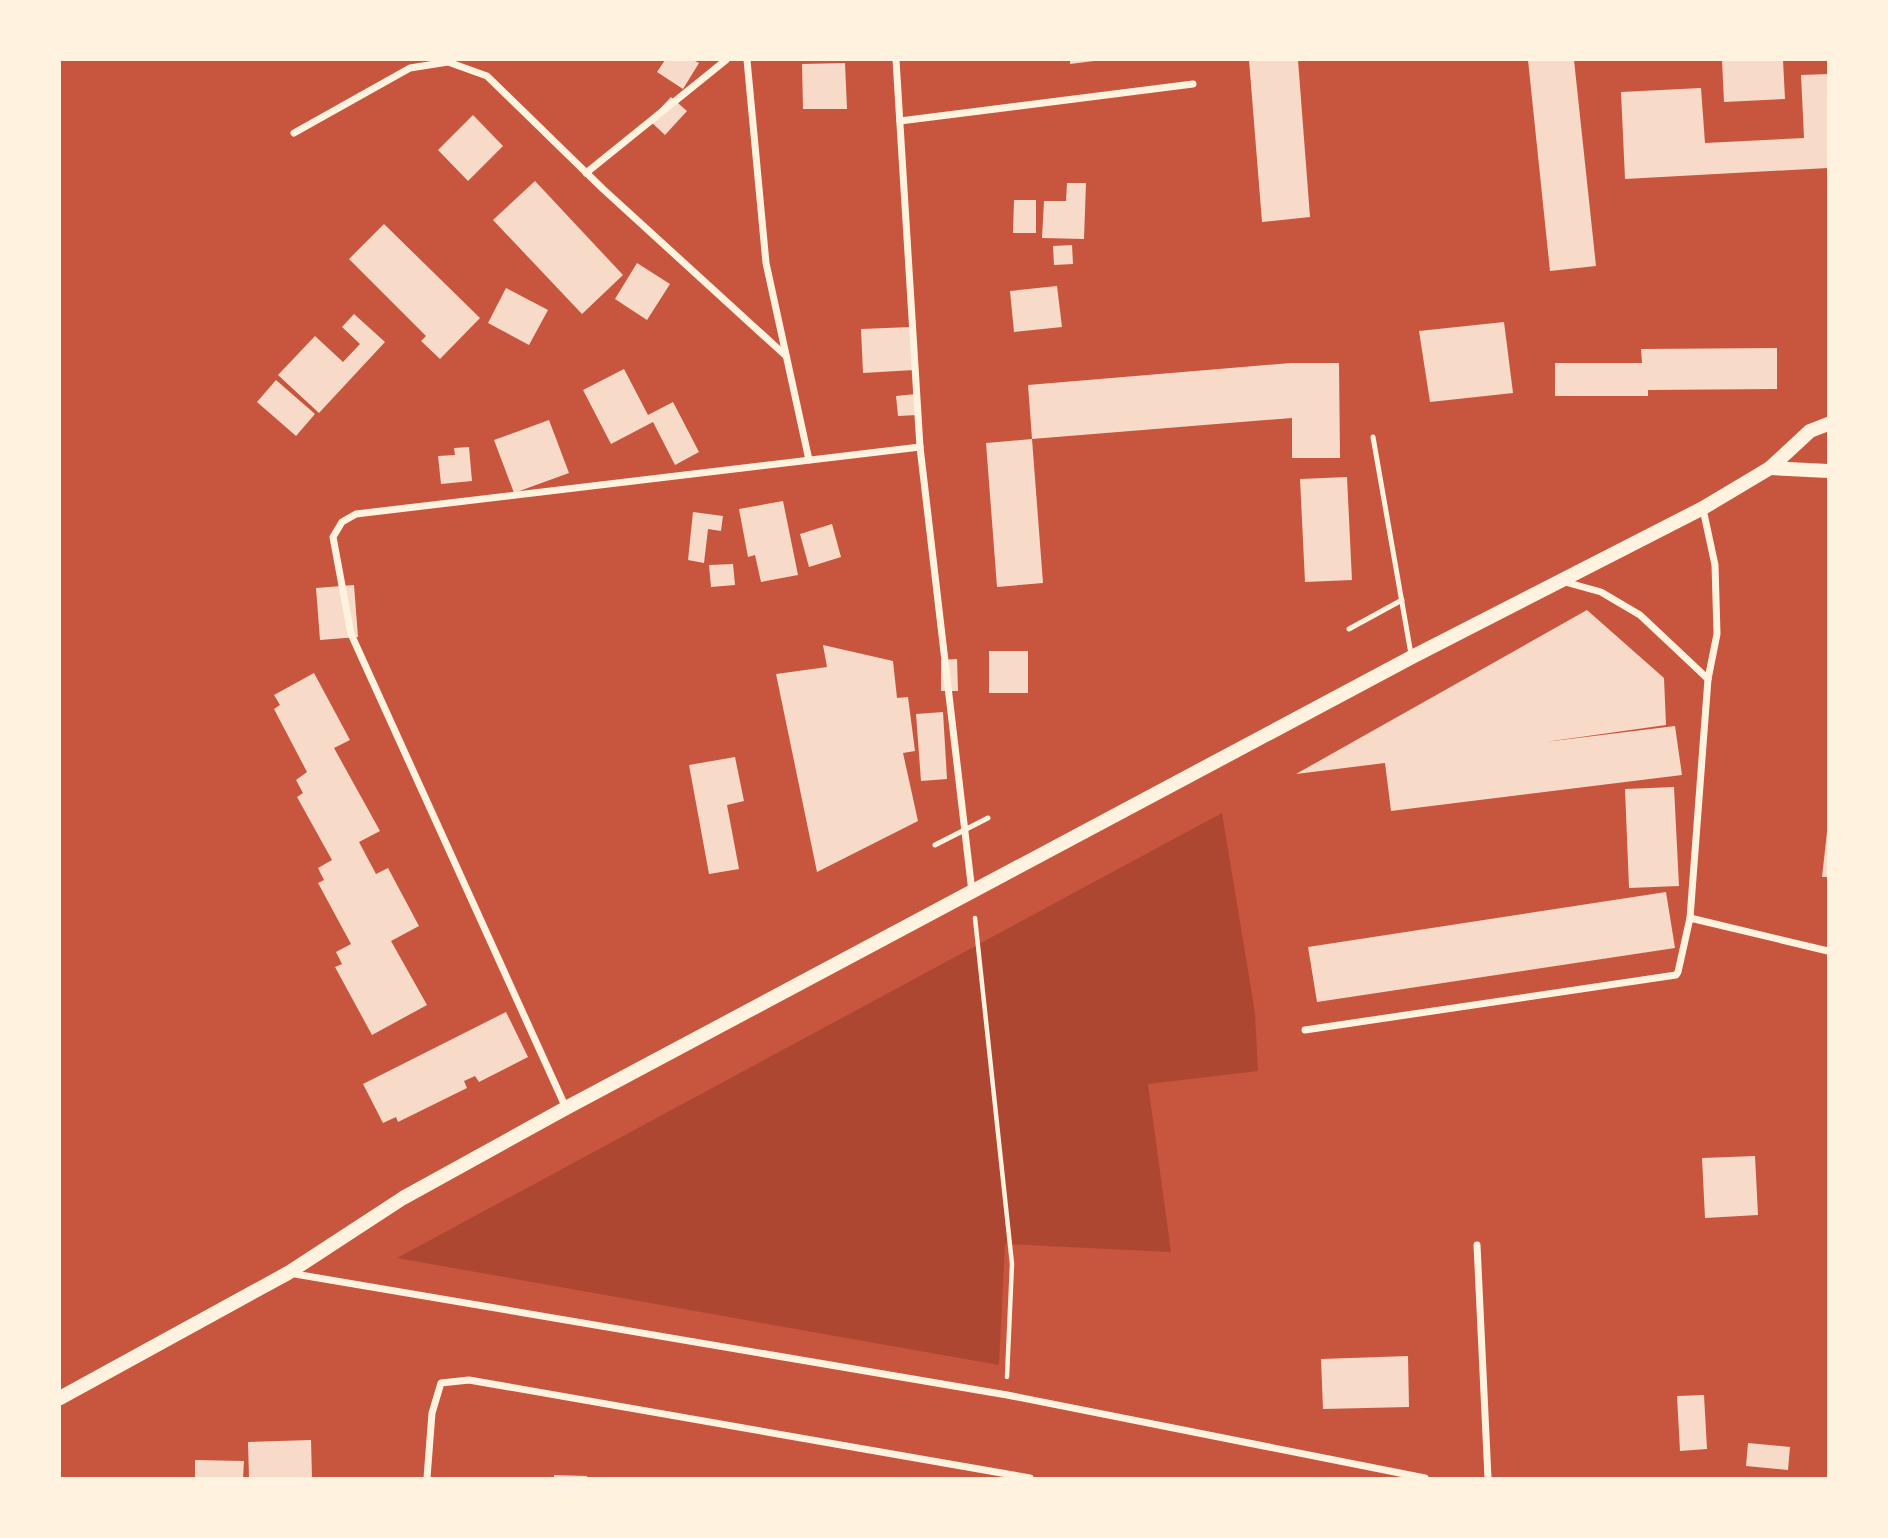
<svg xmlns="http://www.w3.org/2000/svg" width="1888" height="1538" viewBox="0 0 1888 1538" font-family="Montserrat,sans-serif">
<rect width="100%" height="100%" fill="#c8553d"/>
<path fill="#ae4732" d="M1222,813L1255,1013L1258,1071L1148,1084L1171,1252L1005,1244L999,1365L397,1258Z"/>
<g fill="#f7dbc8">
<path d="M665,60H693L699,63L683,89L657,72Z"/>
<path d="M1070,60H1094V61L1070,64Z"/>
<path d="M1249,60H1298L1310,217L1262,222Z"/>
<path d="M1528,60H1574L1596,266L1550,271Z"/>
<path d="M1722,60H1783L1785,99L1724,102Z"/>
<path d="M845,63L847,109H803L802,64Z"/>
<path d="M1828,74V168L1625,179L1621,92L1701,88L1705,143L1804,138L1801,75Z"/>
<path d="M671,97L687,111L665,135L649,120Z"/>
<path d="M473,115L503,146L468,181L438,150Z"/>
<path d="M535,181L623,275L582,314L493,220Z"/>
<path d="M1067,183H1086L1084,239L1042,238L1044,201H1066Z"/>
<path d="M1014,200H1036V233H1013Z"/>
<path d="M384,224L480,318L440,359L421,341L426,336L349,259Z"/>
<path d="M1072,245L1073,264L1054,265L1053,246Z"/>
<path d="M637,263L670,284L647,320L615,299Z"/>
<path d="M1057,286L1062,327L1014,332L1010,291Z"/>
<path d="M506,288L548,310L529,345L488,323Z"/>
<path d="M354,314L385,342L319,413L278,375L315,336L343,362L360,344L342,327Z"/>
<path d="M1504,322L1513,393L1430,402L1419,331Z"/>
<path d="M911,327L914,370L863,373L861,329Z"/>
<path d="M1777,348V389L1648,390V396H1555V363H1642L1641,349Z"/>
<path d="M1291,363H1339L1340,458H1292V418L1032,439L1028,385Z"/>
<path d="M624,369L648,415L673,402L699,452L675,465L653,422L611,444L583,390Z"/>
<path d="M276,380L315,414L296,436L257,402Z"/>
<path d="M916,394L918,415L898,416L896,396Z"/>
<path d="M549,420L569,473L514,493L494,440Z"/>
<path d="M1032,439L1043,583L997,587L986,443Z"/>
<path d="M469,447L472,481L441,484L438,456L455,455L454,448Z"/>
<path d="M1347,477L1352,580L1305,582L1300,479Z"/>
<path d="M783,501L798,575L761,582L755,555L748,557L739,509Z"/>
<path d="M693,512L723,516L721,531L708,529L704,563L688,560Z"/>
<path d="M832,524L841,557L809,567L800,534Z"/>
<path d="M733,564L735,585L711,587L709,565Z"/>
<path d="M354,585L358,637L320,640L316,588Z"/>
<path d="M1587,610L1664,678L1666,725L1545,742L1675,726L1682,775L1391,811L1385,763L1296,774Z"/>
<path d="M823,645L893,661L897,698L908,697L915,751L903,753L918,821L817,872L776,674L827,667Z"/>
<rect x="989" y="651" width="39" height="42"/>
<path d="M957,659L958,691H941V660Z"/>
<path d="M314,673L350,740L334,748L380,831L359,842L376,874L388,868L419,926L391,941L427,1005L372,1035L335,967L342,964L336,952L351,944L318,883L324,880L318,868L332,860L297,797L303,793L296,780L307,772L274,709L280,705L274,695Z"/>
<path d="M943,712L947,779L921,781L916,714Z"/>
<path d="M735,757L744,801L727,805L739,869L709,874L689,765Z"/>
<path d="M1674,787L1679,886L1629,888L1625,789Z"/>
<path d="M1827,832H1828V877H1822Z"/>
<path d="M1666,892L1675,948L1317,1002L1308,947Z"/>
<path d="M506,1012L528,1057L479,1082L475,1076L464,1081L467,1088L398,1122L396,1117L383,1123L363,1084Z"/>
<path d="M1755,1156L1758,1215L1705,1218L1702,1158Z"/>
<path d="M1408,1356L1409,1407L1323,1409L1321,1359Z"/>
<path d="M1704,1395L1707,1449L1680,1451L1677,1396Z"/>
<path d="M311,1440L312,1478H249L248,1442Z"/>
<path d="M1748,1443L1790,1447L1788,1470L1746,1466Z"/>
<path d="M195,1460L244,1461L243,1478H195Z"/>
<path d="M554,1475L587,1476V1478H554Z"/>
</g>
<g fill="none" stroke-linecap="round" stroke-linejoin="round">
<path stroke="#fff3e0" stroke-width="4.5" d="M975,918L1012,1264L1007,1377"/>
<g stroke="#fff3e0" stroke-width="5">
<path d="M1373,437L1411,654"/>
<path d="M1349,629L1402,600"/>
<path d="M935,845L988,818"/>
</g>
<g stroke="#fff3e0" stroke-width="7">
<path d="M747,60L766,263L809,460"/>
<path d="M896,60L920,447L972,892"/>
<path d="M900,121L1193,84"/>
<path d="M294,133L410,68L448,62L487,76L603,189L786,356"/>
<path d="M586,173L726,60"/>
<path d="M1565,582L1601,592L1640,615L1708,679"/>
<path d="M1690,918L1828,951"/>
<path d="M1305,1030L1676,975L1678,972L1690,918L1708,679L1717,634L1715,565L1703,509"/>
<path d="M566,1108L351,634L333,537L342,522L356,514L920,447"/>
<path d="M1477,1245L1488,1478"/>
<path d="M289,1273L1007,1395L1425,1478"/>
<path d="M427,1478L432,1413L441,1383L469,1380L1030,1478"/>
</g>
<g stroke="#fff3e0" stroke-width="14">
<path d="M1770,468L1828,471"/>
<path d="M60,1398L288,1273L403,1198L566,1108L1412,657L1703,508L1770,468L1810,431L1828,424"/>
</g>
</g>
<rect width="1888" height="1538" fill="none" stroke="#fff3e0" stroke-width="122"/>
</svg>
